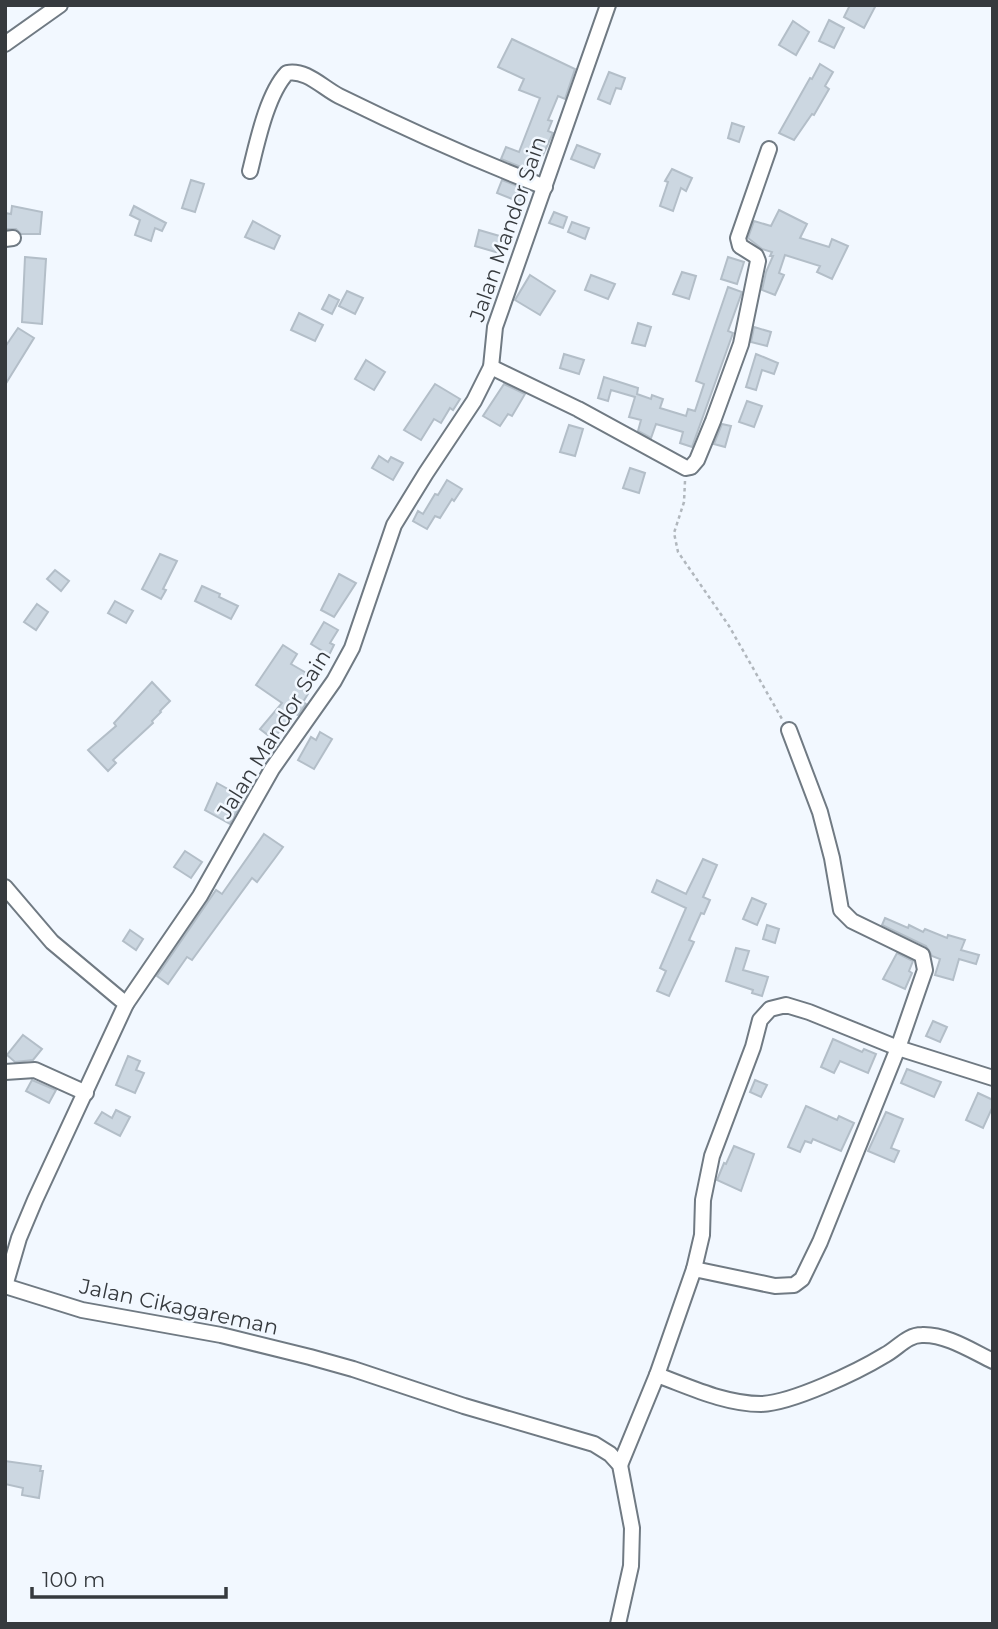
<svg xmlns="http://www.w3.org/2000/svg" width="998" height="1629" viewBox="0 0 998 1629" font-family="Montserrat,sans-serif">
<rect width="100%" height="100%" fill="#f2f8ff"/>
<g fill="#ccd7e1" stroke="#b3bec8" stroke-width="2">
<path d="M850,5H876L864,28L844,17Z"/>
<path d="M829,20L844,28L834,48L819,41Z"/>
<path d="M793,21L809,32L796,55L779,45Z"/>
<path d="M512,39L575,69L565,99L558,96L548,120L552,121L548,131L553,133L543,155L538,153L531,171L501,159L506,147L519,152L540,98L519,90L524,79L498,67Z"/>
<path d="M820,64L833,72L825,86L829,89L814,115L812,114L794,140L779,133L810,78L812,79Z"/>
<path d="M609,72L625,78L621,89L616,88L610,104L598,99Z"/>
<path d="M732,123L744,127L739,142L728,138Z"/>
<path d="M577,145L600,154L594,168L571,159Z"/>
<path d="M672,169L692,178L686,191L681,188L673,211L660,206L668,182L665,181Z"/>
<path d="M191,180L204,184L195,212L182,208Z"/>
<path d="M502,180L528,190L522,203L497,193Z"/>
<path d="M12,206L42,212L40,234H21L16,229H5V213L11,214Z"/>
<path d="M134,206L166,223L162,231L155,228L151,241L135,235L140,220L130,215Z"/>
<path d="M779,210L807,224L800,238L829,247L832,239L848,246L832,279L817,272L820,266L785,255L779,273L784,275L775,295L762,290L766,272L773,256H770L772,252L762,249L748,238L754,221L771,226Z"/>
<path d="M554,212L567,217L563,228L549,223Z"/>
<path d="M253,221L280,236L274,249L245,237Z"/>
<path d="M572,222L589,228L585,239L568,232Z"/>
<path d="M479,230L503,237L499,253L475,246Z"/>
<path d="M25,257L46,259L42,324L22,322Z"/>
<path d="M728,257L744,262L737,284L721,279Z"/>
<path d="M682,272L696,276L689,299L673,294Z"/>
<path d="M530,275L555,291L540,315L515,300Z"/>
<path d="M591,275L615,284L608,299L585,290Z"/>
<path d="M728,287L742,292L728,331L733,333L692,447L680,443L683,432L656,424L651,438L638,431L641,420L629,417L635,397L611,390L608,401L598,398L604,377L638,388L637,394L651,399L652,395L663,399L660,408L686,416L688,409L695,411L704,384L696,381Z"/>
<path d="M347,291L363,298L355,314L339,306Z"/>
<path d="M329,295L339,300L332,314L322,309Z"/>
<path d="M299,313L323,325L315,341L291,330Z"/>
<path d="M638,323L651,327L645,346L632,343Z"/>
<path d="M754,327L771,332L767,346L751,342Z"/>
<path d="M18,328L34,338L5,385V347Z"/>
<path d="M564,354L584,360L579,374L560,368Z"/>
<path d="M756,354L778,363L774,374L762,370L756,390L746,387Z"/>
<path d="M366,360L385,372L374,390L355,379Z"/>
<path d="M435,384L460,399L453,410L450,408L441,423L434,419L421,440L404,430Z"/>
<path d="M504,384L525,394L512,416L508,414L500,426L483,416Z"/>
<path d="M747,401L762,406L754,427L739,422Z"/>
<path d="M722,424L731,426L725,447L714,444Z"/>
<path d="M569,425L583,429L575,456L560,452Z"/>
<path d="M379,456L388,462L391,457L403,463L393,480L372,468Z"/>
<path d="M630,468L645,473L639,493L623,488Z"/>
<path d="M447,480L462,489L454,501L452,499L440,518L435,516L427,529L413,521L418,511L423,514L435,494L438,495Z"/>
<path d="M160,554L177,561L163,589L166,590L161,599L142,589Z"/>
<path d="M55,570L69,581L61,591L47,579Z"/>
<path d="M339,574L356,583L334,617L321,610Z"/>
<path d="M202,586L220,594L219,597L238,606L231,619L195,601Z"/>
<path d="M115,601L133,611L126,623L108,613Z"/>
<path d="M37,604L48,612L36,630L24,622Z"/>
<path d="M324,622L338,630L330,643L334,645L329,655L311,644Z"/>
<path d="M283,645L297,654L291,664L315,678L306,692L308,694L303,702L306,704L298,715L294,713L273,739L260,729L282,703L256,685Z"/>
<path d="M152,682L170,701L160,711L161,712L152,721L153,723L113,760L116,763L108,771L88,750L116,726L114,723Z"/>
<path d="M320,732L332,739L314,769L298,760L311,737L316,740Z"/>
<path d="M217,783L244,798L230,824L205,810Z"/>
<path d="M264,834L283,847L275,858L257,882L252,878L192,960L187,957L168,984L157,976L216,890L222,894Z"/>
<path d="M185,851L202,862L191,878L174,867Z"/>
<path d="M703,859L717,865L703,897L710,900L704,914L701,913L689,940L694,942L669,996L657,991L666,971L660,968L686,908L652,892L657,880L686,894Z"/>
<path d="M752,898L766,904L757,925L743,919Z"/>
<path d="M885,918L908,928L909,925L923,932L925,929L947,938L948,935L965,940L961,950L979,955L976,964L959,959L953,980L935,975L940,959L932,956L926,946L882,925Z"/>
<path d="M767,925L779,929L775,943L763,939Z"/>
<path d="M130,930L143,939L136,950L123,941Z"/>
<path d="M736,948L749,951L743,970L768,977L762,996L752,993L753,990L726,981Z"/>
<path d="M897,953L913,961L909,971L912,973L905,989L883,979Z"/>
<path d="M933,1021L947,1027L940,1042L926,1036Z"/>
<path d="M23,1035L42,1049L33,1060L15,1062L7,1055Z"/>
<path d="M833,1039L862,1052L864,1049L876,1054L868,1073L840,1061L834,1073L821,1067Z"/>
<path d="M128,1056L140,1061L136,1070L144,1073L135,1093L116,1085Z"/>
<path d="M907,1069L941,1082L934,1097L901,1083Z"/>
<path d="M32,1080L56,1090L49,1103L26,1091Z"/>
<path d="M755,1080L767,1085L761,1097L750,1092Z"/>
<path d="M978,1093L993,1100V1106L983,1128L966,1120Z"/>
<path d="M806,1106L837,1120L839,1116L854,1123L841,1151L813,1139L811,1143L805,1141L800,1152L788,1147Z"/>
<path d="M116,1110L130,1117L120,1136L95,1123L102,1112L112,1118Z"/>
<path d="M886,1112L903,1119L891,1148L899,1151L894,1162L868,1151Z"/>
<path d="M734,1146L754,1154L741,1191L717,1180L724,1163L726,1164Z"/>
<path d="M5,1461L41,1466L40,1471H43L39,1498L22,1495L23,1488L5,1484Z"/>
</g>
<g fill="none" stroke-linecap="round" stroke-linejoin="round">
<defs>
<g id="minor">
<path d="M5,44L60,5"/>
<path d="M250,171C257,143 267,94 287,73C306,69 323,88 339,96C406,129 475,160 545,187"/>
<path d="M5,239L13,238"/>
<path d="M491,367L578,409L686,468L691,467L697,460L713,421L741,344L758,261L756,256L740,246L738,238L769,149"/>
<path d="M5,887L52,942L126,1004L35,1200L19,1238L5,1286"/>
<path d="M126,1004L200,896L272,769L334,681L352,648L394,525L426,473L474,401L491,367L495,327L608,5"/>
<path d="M5,1072L35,1070L86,1093"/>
<path d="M694,1269L702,1235L703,1200L712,1156L753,1047L760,1020L770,1009L786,1005L809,1012L898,1048L993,1078"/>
<path d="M5,1286L82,1310L221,1335L310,1357L353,1369L464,1406L594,1444L610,1454L620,1465L632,1528L631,1566L618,1624"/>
<path d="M657,1375L694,1269L775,1286L794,1285L802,1279L820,1242L898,1048L925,970L922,955L852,921L841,910L832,858L820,812L789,730"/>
<path d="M620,1465L657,1375C690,1387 725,1404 761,1404C792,1403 857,1372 885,1355C898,1348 907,1335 922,1335C946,1334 972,1351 993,1361"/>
</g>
</defs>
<use href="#minor" stroke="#707a83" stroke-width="18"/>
<path stroke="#b1b7bd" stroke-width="2.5" stroke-dasharray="3.5 3.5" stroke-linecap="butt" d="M685,481L684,502L674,533L678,552L729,626L782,719"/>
<use href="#minor" stroke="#fff" stroke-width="14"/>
</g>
<g text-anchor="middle" stroke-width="5" stroke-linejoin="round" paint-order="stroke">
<g font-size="21" fill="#363a3e" stroke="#f2f8ff">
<text transform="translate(508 229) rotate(-71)" y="7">Jalan Mandor Sain</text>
<text transform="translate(274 734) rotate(-58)" y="7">Jalan Mandor Sain</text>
<text transform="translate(179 1307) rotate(12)" y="7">Jalan Cikagareman</text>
</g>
</g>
<rect width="998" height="1629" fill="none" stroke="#363a3e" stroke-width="14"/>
<path d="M32 1587v10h194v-10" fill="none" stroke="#363a3e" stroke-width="3.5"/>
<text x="42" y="1587" font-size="21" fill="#363a3e" stroke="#f2f8ff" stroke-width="5" paint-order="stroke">100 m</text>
</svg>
